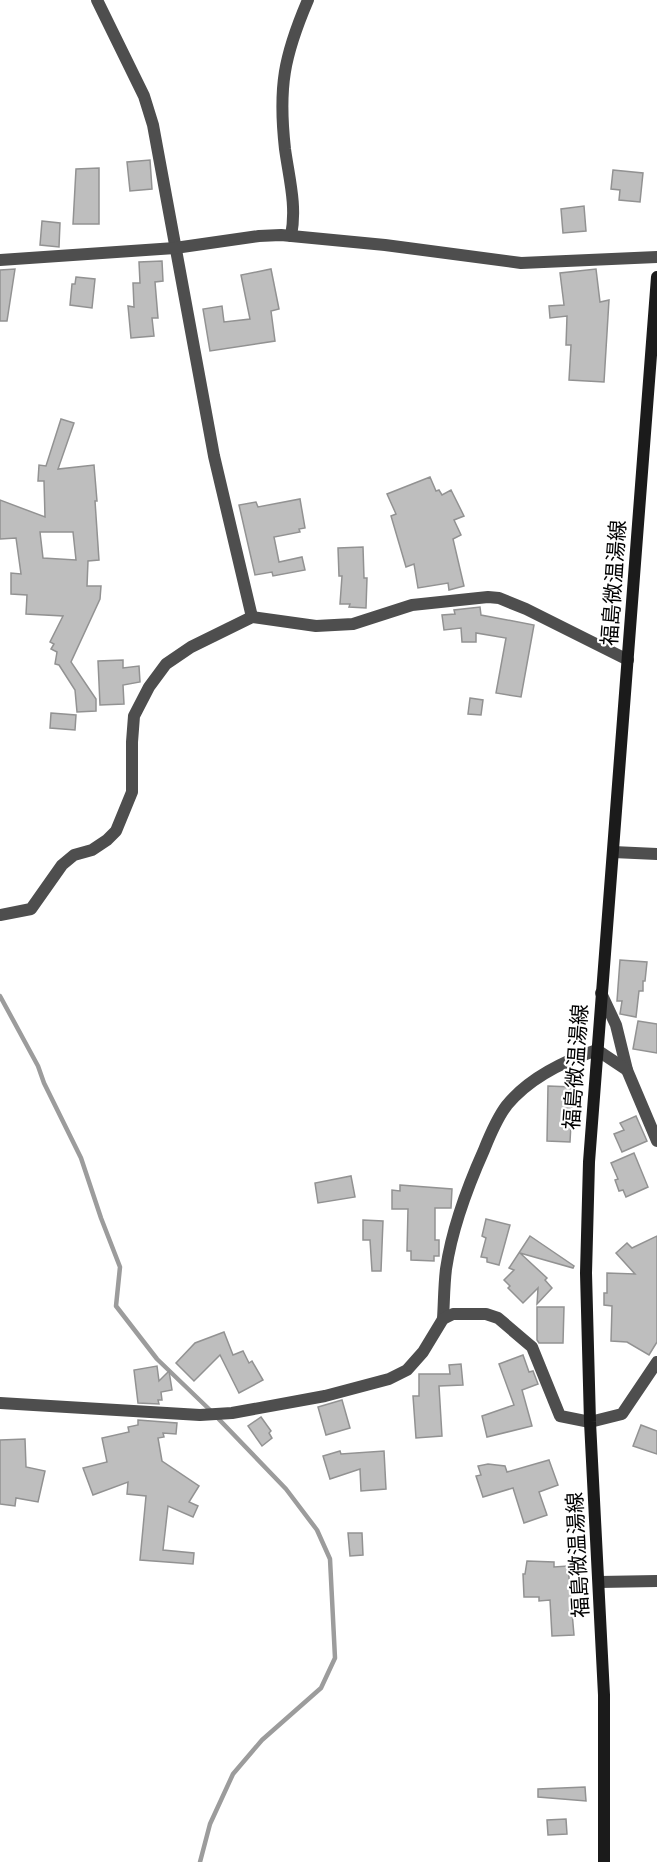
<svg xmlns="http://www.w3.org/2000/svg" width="657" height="1862" viewBox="0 0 657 1862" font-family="'Exo 2','Noto Sans JP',sans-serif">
<rect width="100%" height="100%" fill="#fff"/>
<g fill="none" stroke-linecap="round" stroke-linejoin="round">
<path stroke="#9c9c9c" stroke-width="4.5" d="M0,996L38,1066L44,1083L81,1158L101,1218L120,1267L116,1306L157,1359L210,1410L286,1489L317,1530L330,1559L335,1658L321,1688L262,1740L233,1774L210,1824L200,1862"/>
</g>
<g fill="#bebebe" stroke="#929292" stroke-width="1.5" fill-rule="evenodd">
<path d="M150,160L152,189L130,191L127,162Z"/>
<path d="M99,168V224H73L76,169Z"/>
<path d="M613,170L643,173L640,202L619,200L620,190L611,189Z"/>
<path d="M584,206L586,231L563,233L561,209Z"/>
<path d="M42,221L60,223L59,247L40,245Z"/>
<path d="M162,261L163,281L155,282L158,318H152L154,336L131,338L128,306L134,307L133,283H140L139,262Z"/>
<path d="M15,269L7,321H0V270Z"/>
<path d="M271,269L279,309L271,311L275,341L210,351L203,309L222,306L224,322L250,319L241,275Z"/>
<path d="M596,269L600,302L609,300L604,382L569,380L571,345H566L567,316L550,318L549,306L564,305L560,273Z"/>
<path d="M76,277L95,279L92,308L70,305L72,284H75Z"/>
<path d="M61,419L74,423L58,469L94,465L97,501H95L99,560L88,561L87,586H101L100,599L71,662L96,699V711L77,712L75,690L59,665L55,664L57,652L51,649L54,644L50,642L63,616L26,614L27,595L11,594V573L21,574L16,538L0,539V500L45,517L44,481H38L39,465L46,466ZM40,532H73L76,560L43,558Z"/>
<path d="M430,477L436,491L439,490L442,495L451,490L464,516L454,520L461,535L453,539L464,586L449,590L448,583L418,588L414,564L406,567L391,516L396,514L387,494Z"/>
<path d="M300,499L305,528L299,529L300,532L274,537L279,562L302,557L305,570L273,576L272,572L255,575L239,505L256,502L258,507Z"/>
<path d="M363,547L364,578H367L366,608L349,607L350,604H340L342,576H339L338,548Z"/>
<path d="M480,607L481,615L534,625L521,697L496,693L506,638L476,633V642H462L461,628L444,630L442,615L455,614L454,610Z"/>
<path d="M123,660V668L139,666L140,682L123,685L124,704L100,705L98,661Z"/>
<path d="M470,698L483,700L481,715L468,714Z"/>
<path d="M51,713L76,715L75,730L50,728Z"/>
<path d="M620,960L647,962L645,981H643V991H639L636,1017L620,1014L622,1001H617Z"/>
<path d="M638,1021L657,1024V1053L633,1049Z"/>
<path d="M548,1086L573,1087L570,1142L547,1141Z"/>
<path d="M636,1116L647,1141L622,1152L614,1134L624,1130L620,1123Z"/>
<path d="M634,1153L648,1187L626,1197L623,1190L619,1191L615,1180L618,1179L611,1163Z"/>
<path d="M351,1176L355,1197L318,1203L315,1183Z"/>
<path d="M400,1185L452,1189L451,1208H435V1240H439V1256H434V1261L411,1260V1251H407L408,1209H392V1190L400,1191Z"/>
<path d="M486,1219L510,1225L499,1265L487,1262V1258L481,1257L486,1238L482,1236Z"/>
<path d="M363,1220L383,1221L381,1271H372L370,1240H363Z"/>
<path d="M530,1236L574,1266L573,1268L520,1253L547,1278L545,1280L552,1288L537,1304L538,1288L523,1303L508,1288L510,1286L504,1280L514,1270L509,1268Z"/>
<path d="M657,1236V1342L649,1355L627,1342L611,1341L612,1306L604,1305V1293H607V1273L635,1274L616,1253L627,1243L632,1248Z"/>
<path d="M537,1307H564L563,1343H539L537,1340Z"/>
<path d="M224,1332L233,1355L243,1351L249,1363L252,1361L263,1380L239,1393L220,1355L194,1381L176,1363L195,1343Z"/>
<path d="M523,1355L529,1372L533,1371L538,1384L522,1390L532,1426L487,1437L482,1416L514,1405L499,1364Z"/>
<path d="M461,1364L463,1385L439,1386L442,1436L416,1438L413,1396H419V1374H450L449,1365Z"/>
<path d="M157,1366L159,1381L169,1371L172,1390L161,1392L162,1400H158L159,1404L138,1403L134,1370Z"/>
<path d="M342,1400L350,1428L326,1435L318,1407Z"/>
<path d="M261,1417L271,1431L269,1433L272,1438L262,1446L248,1426Z"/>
<path d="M138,1420L177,1423L176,1434L163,1433L164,1437L158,1438L162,1461L199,1486L189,1502L198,1506L193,1517L168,1506L163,1550L194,1553L193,1564L140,1560L146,1496L127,1494L128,1482L93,1495L83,1468L107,1462L102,1438L129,1432L128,1427L138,1425Z"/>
<path d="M641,1425L657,1431V1454L633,1446Z"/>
<path d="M25,1439L26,1467L45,1471L38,1502L16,1498L15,1506L0,1504V1440Z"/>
<path d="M340,1451L341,1454L384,1451L386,1489L361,1491L360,1469L330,1479L323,1456Z"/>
<path d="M549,1460L558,1485L539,1492L547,1515L524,1523L513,1488L483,1497L476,1476L481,1475L478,1466L488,1464L505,1466L507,1472Z"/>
<path d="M348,1533H362L363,1555L350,1556Z"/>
<path d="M527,1561L554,1562V1567L568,1566L574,1635L552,1636L550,1600L539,1601V1597H524L523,1574H525Z"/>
<path d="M585,1787L586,1801L538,1797V1789Z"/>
<path d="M566,1819L567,1834L548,1835L547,1820Z"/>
</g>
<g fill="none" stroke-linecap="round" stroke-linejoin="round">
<g stroke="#4e4e4e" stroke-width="12">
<path d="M97,0L144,96L153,125L214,456L252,617"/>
<path d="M291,236C297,206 289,178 285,149C278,87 284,56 308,0"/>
<path d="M0,260L175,248L259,236L281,235L385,245L521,263L657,257"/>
<path d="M613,852L657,854"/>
<path d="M0,915L31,909L62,865L74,855L92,850L107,840L116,831L132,792V742L134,716L149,687L166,664L191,647L252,617L316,626L353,624L412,605L488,597L499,598L526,609L628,660"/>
<path d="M601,993L616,1025L627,1070L657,1141"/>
<path d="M443,1319C444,1303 444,1285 446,1269C452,1228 467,1188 484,1150C490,1135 497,1118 507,1105C530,1077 564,1061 597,1050L627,1070"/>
<path d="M0,1403L200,1415L232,1413L325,1396L389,1379L407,1370L423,1352L443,1319L453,1314H486L498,1318L532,1347L560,1416L590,1422L622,1414L657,1362"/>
<path d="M599,1582L657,1581"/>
</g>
<path stroke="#1b1b1b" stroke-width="12" d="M604,1862V1695L590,1422L586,1273L589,1162L657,277"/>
</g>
<g text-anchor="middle" stroke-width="4.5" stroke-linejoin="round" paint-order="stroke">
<g font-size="21" fill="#000" stroke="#fff">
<text transform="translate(614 583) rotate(-86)" y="7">福島微温湯線</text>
<text transform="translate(576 1067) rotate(-86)" y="7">福島微温湯線</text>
<text transform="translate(578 1555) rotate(-93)" y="7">福島微温湯線</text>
</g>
</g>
</svg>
